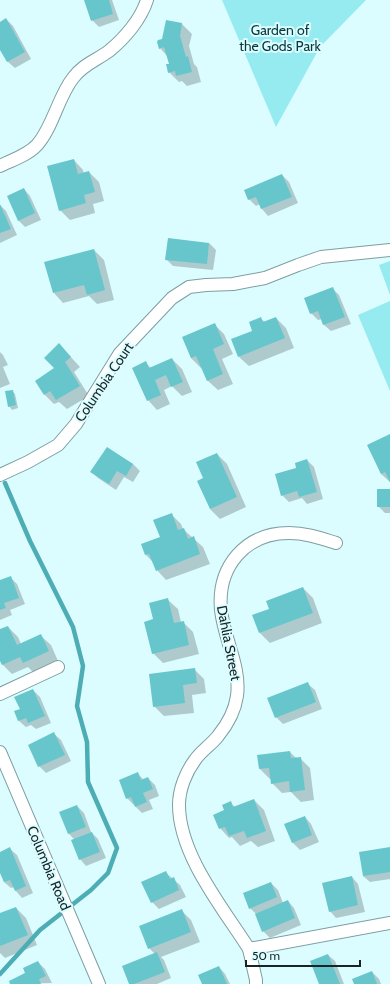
<svg xmlns="http://www.w3.org/2000/svg" width="390" height="984" viewBox="0 0 390 984" font-family="Cabin,sans-serif">
<rect width="100%" height="100%" fill="#dbfdff"/>
<g fill="#95ebf0">
<path d="M222,0H366L320,47L276,127Z"/>
<path d="M390,261V295L379,265Z"/>
<path d="M390,301V391L358,315Z"/>
</g>
<g fill="#0003">
<path d="M85,0H112L119,20L99,27L92,20Z"/>
<path d="M6,19L13,26L31,59L15,68L8,62L0,47V23Z"/>
<path d="M182,24L192,34L189,46L194,64L197,67L201,82L187,86L182,81L179,82L169,72L170,64L168,57L160,48L163,39Z"/>
<path d="M74,160L83,170L84,174L89,172L99,182L104,201L93,204L95,213L70,220L60,210Z"/>
<path d="M282,175L289,182L298,203L268,216L262,209L260,204L256,206L249,199Z"/>
<path d="M24,189L30,196L41,220L25,227L18,220Z"/>
<path d="M0,205L6,211L17,235L0,243Z"/>
<path d="M209,243L216,250L213,270L173,266L166,259Z"/>
<path d="M94,250L104,260L114,300L97,304L89,296L63,303L54,293Z"/>
<path d="M333,289L339,295L351,324L331,331L324,325L322,319L318,320L311,313Z"/>
<path d="M276,318L286,328L294,348L249,366L239,357L261,319L265,322Z"/>
<path d="M214,324L224,334L233,354L222,359L233,384L218,390L208,381L202,367L201,368L191,358L183,338Z"/>
<path d="M0,352L3,355L8,365L3,367L10,384L0,388Z"/>
<path d="M69,355L80,367L74,372L89,396L67,409L59,402L54,404L45,395L36,381L56,368Z"/>
<path d="M172,359L182,369L192,392L182,396L172,386L164,390L170,404L157,410L148,400L146,363L151,368Z"/>
<path d="M12,391L15,394L18,408L12,410L9,406Z"/>
<path d="M390,435V482L381,474L368,445Z"/>
<path d="M107,448L133,464L140,471L133,482L124,477L116,490L98,478L92,472Z"/>
<path d="M217,454L227,464L246,507L220,519L210,509Z"/>
<path d="M307,460L314,467L323,499L307,504L302,498L289,502L282,495L297,469Z"/>
<path d="M390,490V513H385L378,506Z"/>
<path d="M171,514L181,524L183,529L203,547L210,564L166,580L157,570L153,562L146,555L161,538Z"/>
<path d="M10,577L17,584L25,604L10,610L12,615L0,620V581Z"/>
<path d="M303,588L313,598L322,623L270,643L260,633L254,616L270,610Z"/>
<path d="M168,600L178,609L181,622H183L193,632L199,654L163,663L153,653L154,620Z"/>
<path d="M8,627L18,637L21,644L41,636L51,645L58,661L33,672L28,667L12,674L2,664L0,659V630Z"/>
<path d="M194,669L204,679L206,693L192,695L194,713L164,716L154,706Z"/>
<path d="M308,684L315,690L322,709L283,724L276,717Z"/>
<path d="M33,690L40,697L51,723L36,729L31,725L26,727L19,721L21,710Z"/>
<path d="M54,734L61,740L71,761L46,773L39,766Z"/>
<path d="M290,752L296,758H300L310,768L314,800L301,802L291,792L282,793L272,783L271,779H270L260,769L259,756Z"/>
<path d="M138,774L144,780L148,778L155,785L159,796L149,800L153,809L142,813L136,807L135,804L134,805L127,798Z"/>
<path d="M254,800L264,810L275,841L258,847L251,841L240,846L232,837L229,838L220,828L231,803L235,807Z"/>
<path d="M77,806L84,813L91,832L98,839L106,858L86,866L80,859L74,839L69,834Z"/>
<path d="M305,817L311,824L319,842L300,850L293,843L286,824Z"/>
<path d="M390,848V879L370,882L363,876Z"/>
<path d="M10,849L17,855L33,893L22,898L16,891L14,887L11,888L4,882L0,871V853Z"/>
<path d="M165,872L180,885L186,897L159,909L152,902Z"/>
<path d="M352,877L358,884L365,912L336,918L330,911Z"/>
<path d="M271,883L278,890L283,903L288,901L294,908L301,925L270,938L263,931L256,914L250,908Z"/>
<path d="M16,908L26,918L37,945L5,958L0,953V914Z"/>
<path d="M181,910L191,920L200,942L161,957L164,960L171,978L157,984H130L155,954L149,948Z"/>
<path d="M328,955L335,961L344,984H320Z"/>
<path d="M38,962L45,969L52,983L12,984L27,974Z"/>
<path d="M219,967L225,974L230,984H204Z"/>
<path d="M372,972L379,979L381,984H355Z"/>
</g>
<g fill="none" stroke-linecap="round" stroke-linejoin="round">
<path stroke="#4dadb4" stroke-width="4.5" d="M0,974L40,930L91,890L108,873L117,848L88,782L87,742L77,706L83,666L73,627L30,541L5,483"/>
</g>
<g fill="#66c6cc">
<path d="M84,0H109L113,14L91,21Z"/>
<path d="M6,18L25,52L7,62L0,50V22Z"/>
<path d="M166,20L182,23L180,36L186,57L188,56L192,72L176,76L175,71L168,73L166,64H169L164,47L159,49L157,42L158,40L162,39Z"/>
<path d="M74,159L78,174L89,171L95,192L84,195L86,203L59,211L47,166Z"/>
<path d="M282,174L292,197L261,209L256,197L248,200L244,190Z"/>
<path d="M24,188L35,213L18,221L7,196Z"/>
<path d="M0,204L11,229L0,233Z"/>
<path d="M168,238L209,243L207,264L165,260Z"/>
<path d="M94,249L105,290L87,295L84,285L53,293L44,262Z"/>
<path d="M333,287L345,317L323,325L318,311L310,314L304,298Z"/>
<path d="M261,317L263,322L276,317L285,338L238,357L231,339L252,331L249,322Z"/>
<path d="M215,323L224,344L213,349L223,374L207,381L196,356L191,358L182,337Z"/>
<path d="M59,343L71,357L65,362L80,386L56,400L50,391L44,395L35,381L54,368L44,358Z"/>
<path d="M172,358L183,382L171,387L166,375L155,380L161,395L147,401L132,368L146,361L149,368Z"/>
<path d="M13,390L16,405L8,407L5,391Z"/>
<path d="M390,434V482L385,472L381,474L367,445Z"/>
<path d="M107,447L133,464L126,476L117,471L109,484L90,472Z"/>
<path d="M217,453L237,497L210,509L197,481L203,478L196,462Z"/>
<path d="M307,459L317,492L299,497L297,491L281,496L275,474L296,468L295,463Z"/>
<rect x="377" y="489" width="13" height="18"/>
<path d="M172,513L178,530L184,528L188,539L194,536L200,554L156,571L149,554L145,555L141,544L160,537L153,520Z"/>
<path d="M11,576L19,598L4,603L6,608L0,610V580Z"/>
<path d="M303,587L313,613L259,633L252,615L269,609L266,601Z"/>
<path d="M168,598L174,623L184,621L189,645L152,654L144,622L153,619L149,603Z"/>
<path d="M8,626L17,645L41,634L49,651L23,663L20,657L2,665L0,661V629Z"/>
<path d="M195,668L197,683L183,685L185,703L153,707L149,674Z"/>
<path d="M308,682L316,702L275,718L267,698Z"/>
<path d="M33,689L45,716L28,723L26,718L18,721L14,711L20,709L14,697Z"/>
<path d="M54,732L65,755L38,767L28,745Z"/>
<path d="M290,751L291,758L301,757L305,790L290,792L289,781L271,784L269,768L259,769L257,755Z"/>
<path d="M138,772L141,780L148,777L153,789L143,793L147,802L135,807L131,797L126,799L119,780Z"/>
<path d="M254,799L266,831L247,838L244,831L229,836L225,827L219,829L213,815L224,810L222,805L231,801L233,807Z"/>
<path d="M77,805L86,827L68,834L59,812Z"/>
<path d="M305,816L312,835L292,843L284,824Z"/>
<path d="M92,832L100,852L79,860L71,840Z"/>
<path d="M10,847L26,886L15,891L10,880L4,882L0,873V852Z"/>
<path d="M390,847V872L363,876L359,852Z"/>
<path d="M166,871L170,879L174,877L179,890L151,903L141,882Z"/>
<path d="M352,876L358,905L329,912L322,883Z"/>
<path d="M271,882L277,897L249,909L243,893Z"/>
<path d="M288,900L295,918L262,932L255,914Z"/>
<path d="M16,907L28,935L0,946V913Z"/>
<path d="M182,909L191,932L148,949L139,926Z"/>
<path d="M157,952L165,972L134,984H129L122,966Z"/>
<path d="M328,954L340,984H319L310,961Z"/>
<path d="M38,961L46,976L39,979L41,984H10L9,981L25,973L23,968Z"/>
<path d="M219,966L227,984H202L198,975Z"/>
<path d="M372,971L377,984H354L352,979Z"/>
</g>
<g fill="none" stroke-linecap="round" stroke-linejoin="round">
<defs>
<g id="minor">
<path d="M0,166C12,160 28,155 37,145C53,127 58,97 73,78C82,65 97,60 109,51C125,38 141,19 147,0"/>
<path d="M0,475L28,462L58,445L76,424L120,353L172,298L189,287L206,285L233,284L265,278L298,265L321,257L390,250"/>
<path d="M0,694L58,667"/>
<path d="M0,752L99,984"/>
<path d="M249,949C223,908 179,855 179,805C179,789 186,772 195,760C201,751 211,745 218,736C227,725 235,710 237,696C241,667 224,639 221,610C217,567 245,533 289,533C306,533 320,538 336,543"/>
<path d="M256,984V980L249,949L390,923"/>
</g>
</defs>
<use href="#minor" stroke="#7e9ea0" stroke-width="14"/>
<use href="#minor" stroke="#fff" stroke-width="12"/>
</g>
<g text-anchor="middle" stroke-width="4" stroke-linejoin="round" paint-order="stroke">
<g font-size="14" fill="#08383b" stroke="#dbfdff">
<text x="280" y="35">Garden of<tspan x="280" dy="16">the Gods Park</tspan></text>
</g>
<g font-size="14" fill="#172324" stroke="#dbfdff">
<text transform="translate(104 382) rotate(-56)" y="5">Columbia Court</text>
<text transform="translate(229 643) rotate(79)" y="5">Dahlia Street</text>
<text transform="translate(49 868) rotate(67)" y="5">Columbia Road</text>
</g>
</g>
<path d="M246 960v6h114v-6" fill="none" stroke="#172324" stroke-width="2"/>
<text x="252" y="960" font-size="12" fill="#172324" stroke="#dbfdff" stroke-width="3" paint-order="stroke">50 m</text>
</svg>
